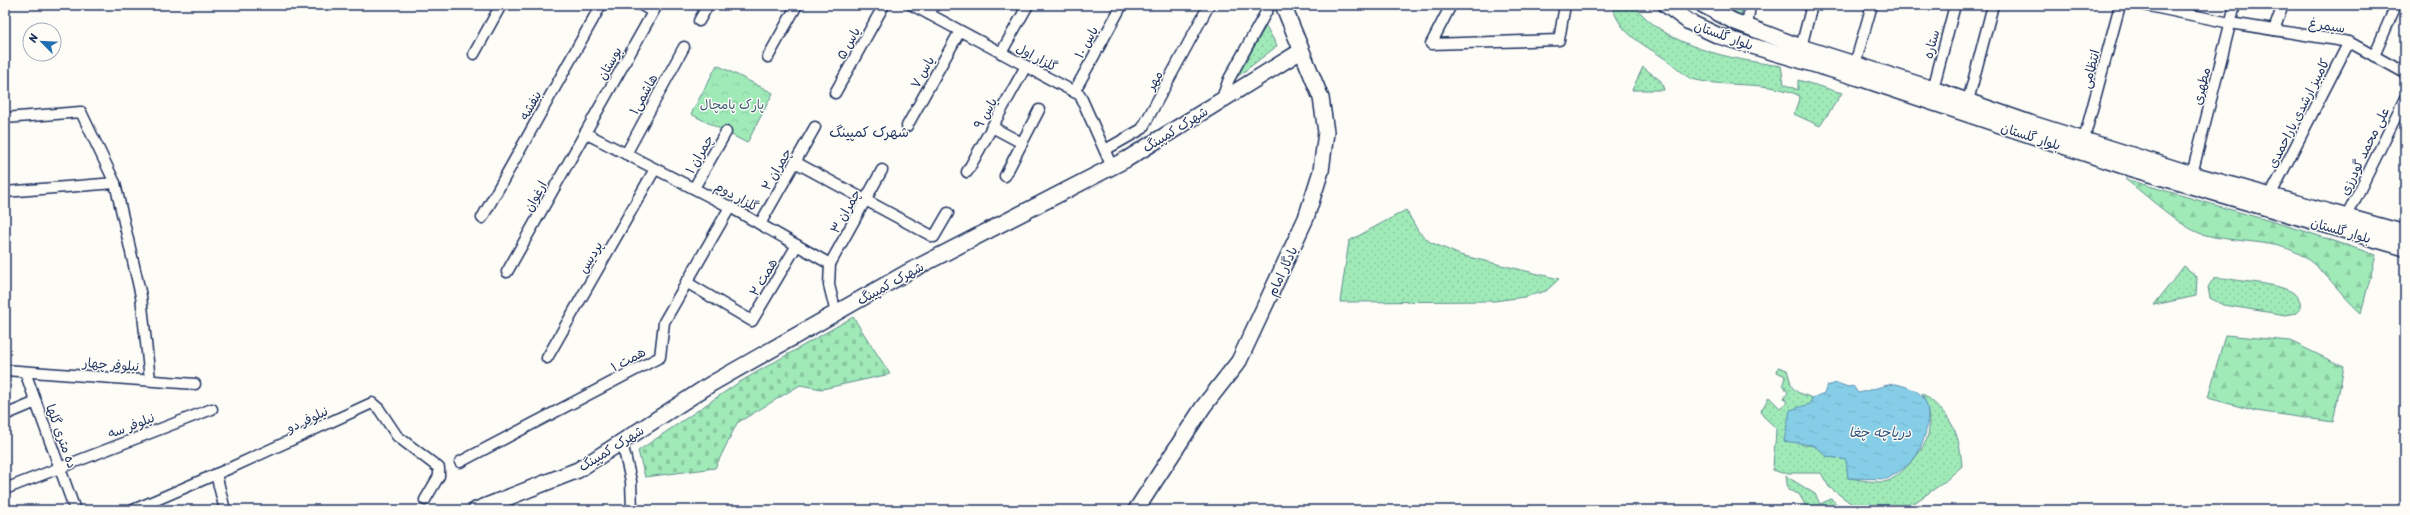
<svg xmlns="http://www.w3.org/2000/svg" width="2410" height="515" viewBox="0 0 2410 515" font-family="Sriracha,'Playpen Sans Arabic',sans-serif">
<defs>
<pattern id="grass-dots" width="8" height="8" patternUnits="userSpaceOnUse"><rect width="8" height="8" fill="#a0eab8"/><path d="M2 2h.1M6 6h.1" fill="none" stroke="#89c9a1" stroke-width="1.8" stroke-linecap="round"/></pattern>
<pattern id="forest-firs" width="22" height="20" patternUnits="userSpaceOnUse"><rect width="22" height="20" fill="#a0eab8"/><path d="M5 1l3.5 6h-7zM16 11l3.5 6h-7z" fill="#89c9a1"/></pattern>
<pattern id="cemetery-stones" width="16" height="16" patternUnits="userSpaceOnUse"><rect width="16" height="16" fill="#a0eab8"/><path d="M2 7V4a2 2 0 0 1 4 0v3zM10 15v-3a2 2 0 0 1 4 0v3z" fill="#89c9a1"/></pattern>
<pattern id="park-crowns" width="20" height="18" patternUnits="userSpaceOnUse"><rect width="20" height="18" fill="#a0eab8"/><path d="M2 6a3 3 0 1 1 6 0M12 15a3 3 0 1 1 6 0" fill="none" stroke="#89c9a1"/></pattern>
<pattern id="water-ripples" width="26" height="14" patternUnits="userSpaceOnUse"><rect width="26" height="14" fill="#86cee7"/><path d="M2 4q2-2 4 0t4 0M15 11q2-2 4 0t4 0" fill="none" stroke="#73b1c9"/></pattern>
</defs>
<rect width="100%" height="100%" fill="#fdfcf7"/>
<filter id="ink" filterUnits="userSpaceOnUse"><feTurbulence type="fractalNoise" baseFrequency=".025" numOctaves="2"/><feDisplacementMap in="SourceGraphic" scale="8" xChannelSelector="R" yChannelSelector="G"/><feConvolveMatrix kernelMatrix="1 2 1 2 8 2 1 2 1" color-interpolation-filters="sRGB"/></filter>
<g filter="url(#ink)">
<g fill="url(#grass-dots)" stroke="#5e8c8b">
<path d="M1612,5H1634C1667,48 1731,59 1781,66L1784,84L1798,90V80L1842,93L1820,126L1794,114L1800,96C1767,80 1731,88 1696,80C1687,79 1678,68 1671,63C1647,45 1620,37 1612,5Z"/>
<path d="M1266,26L1277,46L1237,77Z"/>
<path d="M1643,67L1661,81L1664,90H1632Z"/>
<path d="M1406,210L1418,231L1430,242L1460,255L1559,279L1546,291L1524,297L1494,301L1340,302L1349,241Z"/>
<path d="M2184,266L2197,277L2196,296L2154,305Z"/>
<path d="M2214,278C2223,277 2233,280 2242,281C2256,283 2307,286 2301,308L2296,313L2286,315L2223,305L2210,298L2208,287Z"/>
<path d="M1778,367L1787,370L1792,387L1797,392L1812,398L1802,445C1814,445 1819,446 1826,456L1847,460L1848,478C1857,479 1880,484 1888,481C1902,475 1925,449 1928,435C1931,422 1927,405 1922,393C1951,415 1959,430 1962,466L1943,483L1904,510H1860L1829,487L1821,473H1782L1773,470C1773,455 1776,442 1776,428L1763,416L1761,411L1769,397L1780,408L1787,402L1784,398L1788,393L1783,384L1785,376L1777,372Z"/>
<path d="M1786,476L1815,494L1820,504L1831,499L1844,510H1808L1799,494L1788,490Z"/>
</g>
<g fill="url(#forest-firs)" stroke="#5e8c8b">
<path d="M2125,179L2301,230L2376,255L2361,313C2338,293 2326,269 2298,253C2272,239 2231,243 2202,234C2180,227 2145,194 2125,179Z"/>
<path d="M2225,335L2290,341L2344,367L2333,422L2256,411L2208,398Z"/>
</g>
<path fill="url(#cemetery-stones)" stroke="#5e8c8b" d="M853,317L890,374L822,389L800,385L737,423L715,468L645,477L638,451L738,383Z"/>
<g fill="url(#park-crowns)" stroke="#5e8c8b">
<path d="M1722,5H1742L1741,16Z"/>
<path d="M717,65L773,93L747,143L691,114Z"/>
</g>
<path fill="url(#water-ripples)" stroke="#5b8eb0" d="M1837,383L1848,387L1853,386L1858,393C1865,392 1890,383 1896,384C1904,386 1915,389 1921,395C1935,408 1925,442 1916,456C1909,466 1897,473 1887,479L1848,478L1846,460L1826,456C1816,442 1800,444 1784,441L1790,410L1810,404L1812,398L1824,393L1827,386Z"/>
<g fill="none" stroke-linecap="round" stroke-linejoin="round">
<defs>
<g id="street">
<path d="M641,5L653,12"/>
<path d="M912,5L1080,95L1112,167"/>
<path d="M1451,5L1431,44L1559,40L1565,5"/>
<path d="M2144,5L2230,23L2349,42L2405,73"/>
<path d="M929,14L934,5"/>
<path d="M699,21L708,5"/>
<path d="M1747,27L1750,5"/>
<path d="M2274,30L2283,5"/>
<path d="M1801,47L1812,5"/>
<path d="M1001,53L1028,5"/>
<path d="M474,54L501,5"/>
<path d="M2374,56L2396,5"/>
<path d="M768,57L797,5"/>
<path d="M1855,64L1872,5"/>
<path d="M1933,89L1955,5"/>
<path d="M1074,92L1122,5"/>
<path d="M835,93L884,5"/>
<path d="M1221,101L1229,79L1270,5"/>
<path d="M1968,101L1993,5"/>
<path d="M5,118L81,112L115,183L141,296L150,380"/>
<path d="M907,126L960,31"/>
<path d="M992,127L1022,143"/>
<path d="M585,133L730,207L830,264L829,285L836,313"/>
<path d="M2084,139L2120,5"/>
<path d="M1105,150L1142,129L1209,5"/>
<path d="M626,154L684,47"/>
<path d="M795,162L934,237L948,213"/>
<path d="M967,172L1026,66"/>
<path d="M2192,174L2235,5"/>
<path d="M1005,176L1039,110"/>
<path d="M694,188L726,132"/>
<path d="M5,192L115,183"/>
<path d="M2270,196L2349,42"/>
<path d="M2347,216L2405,98"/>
<path d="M482,218L601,5"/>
<path d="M760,224L815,127"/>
<path d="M830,264L882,170"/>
<path d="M507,272L657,5"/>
<path d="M686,282L752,321L797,245"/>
<path d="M547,358L655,169"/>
<path d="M5,370L195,384"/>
<path d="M25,372L75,510"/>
<path d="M5,415L36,402"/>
<path d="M622,442L631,481L632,510"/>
<path d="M460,462L660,357L664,322L730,207"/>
<path d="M216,474L225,510"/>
<path d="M5,489L212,409"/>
<path d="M133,510L228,469L372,403L379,409L397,436L439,468V476L425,500"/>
</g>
<g id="secondary">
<path d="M1666,5L1689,22L1719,36L1859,78L2129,168L2405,248"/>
<path d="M1703,5L1733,21L1801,47L1933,89L2030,123L2192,174L2405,233"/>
<path d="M476,510L578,470L711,384L906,273L1127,159L1301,51"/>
<path d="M1136,510L1203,407L1239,361L1306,218L1321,171L1326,132L1321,98L1283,5"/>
</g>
</defs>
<use href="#street" stroke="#1b2f5e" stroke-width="13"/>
<use href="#secondary" stroke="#1b2f5e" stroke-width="18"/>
<use href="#street" stroke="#fdfcf7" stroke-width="10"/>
<use href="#secondary" stroke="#fdfcf7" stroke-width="15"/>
</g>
</g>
<g text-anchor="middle" stroke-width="3" stroke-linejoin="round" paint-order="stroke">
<g font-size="13" fill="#1b2f5e" stroke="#fdfcf7">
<text transform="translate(2327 25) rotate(9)" y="5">سیمرغ</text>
<text transform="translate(1724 35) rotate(20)" y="5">بلوار گلستان</text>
<text transform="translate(1086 42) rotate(-61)" y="5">یاس ۱۰</text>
<text transform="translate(848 43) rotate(-61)" y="5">یاس ۵</text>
<text transform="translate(1931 44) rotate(-75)" y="5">ستاره</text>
<text transform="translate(1037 57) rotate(28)" y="5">گلزار اول</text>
<text transform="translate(609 63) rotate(-61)" y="5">بوستان</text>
<text transform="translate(2090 69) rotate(-75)" y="5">انتظامی</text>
<text transform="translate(922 72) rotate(-61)" y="5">یاس ۷</text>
<text transform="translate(1154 80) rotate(-61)" y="5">مهر</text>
<text transform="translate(2201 86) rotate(-76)" y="5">مطهری</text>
<text transform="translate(643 94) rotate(-61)" y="5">هاشمی۱</text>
<text transform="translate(530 105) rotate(-61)" y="5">بنفشه</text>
<text transform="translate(985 113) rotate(-60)" y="5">یاس ۹</text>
<text transform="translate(2298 113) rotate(-63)" y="5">کامبیز ارشدی یاراحمدی</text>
<text transform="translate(1175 129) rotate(-32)" y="5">شهرک کمپینگ</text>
<text transform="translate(2031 136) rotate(18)" y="5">بلوار گلستان</text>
<text transform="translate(2364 151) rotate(-64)" y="5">علی محمد گودرزی</text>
<text transform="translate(699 154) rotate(-60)" y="5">چمران ۱</text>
<text transform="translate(776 169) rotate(-60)" y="5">چمران ۲</text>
<text transform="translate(535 196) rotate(-61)" y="5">ارغوان</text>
<text transform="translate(737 196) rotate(29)" y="5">گلزار دوم</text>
<text transform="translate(845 211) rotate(-61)" y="5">چمران ۳</text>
<text transform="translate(2341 230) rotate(16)" y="5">بلوار گلستان</text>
<text transform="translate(590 257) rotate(-60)" y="5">پردیس</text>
<text transform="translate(1282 271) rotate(-65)" y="5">یادگار امام</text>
<text transform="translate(763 277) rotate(-59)" y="5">همت ۲</text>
<text transform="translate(890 283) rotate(-29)" y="5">شهرک کمپینگ</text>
<text transform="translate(628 359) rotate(-28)" y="5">همت ۱</text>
<text transform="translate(111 364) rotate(4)" y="5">نیلوفر چهار</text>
<text transform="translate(307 419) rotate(-25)" y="5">نیلوفر دو</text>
<text transform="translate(131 425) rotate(-21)" y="5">نیلوفر سه</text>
<text transform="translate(62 436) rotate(70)" y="5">ده متری گلها</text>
<text transform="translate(611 448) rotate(-32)" y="5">شهرک کمپینگ</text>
</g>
<g font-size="13" fill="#3c5e74" stroke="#fdfcf7">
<text x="732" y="109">پارک پامچال</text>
</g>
<g font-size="14" fill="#1b2f5e" stroke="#fdfcf7">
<text x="869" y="137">شهرک کمپینگ</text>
</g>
<g font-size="14" font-style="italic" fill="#365780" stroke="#fdfcf7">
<text x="1880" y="437">دریاچه چغا</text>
</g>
</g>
<rect width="2410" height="515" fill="none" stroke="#fdfcf7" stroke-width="20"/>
<rect x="10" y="10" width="2390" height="495" fill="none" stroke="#1b2f5e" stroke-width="1.5" filter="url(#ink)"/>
<g transform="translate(42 42) rotate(294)"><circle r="19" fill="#fdfcf7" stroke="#a3aaba"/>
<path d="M0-3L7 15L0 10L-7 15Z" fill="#1f6fb2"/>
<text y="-6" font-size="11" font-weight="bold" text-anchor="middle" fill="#1b2f5e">N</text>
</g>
</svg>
